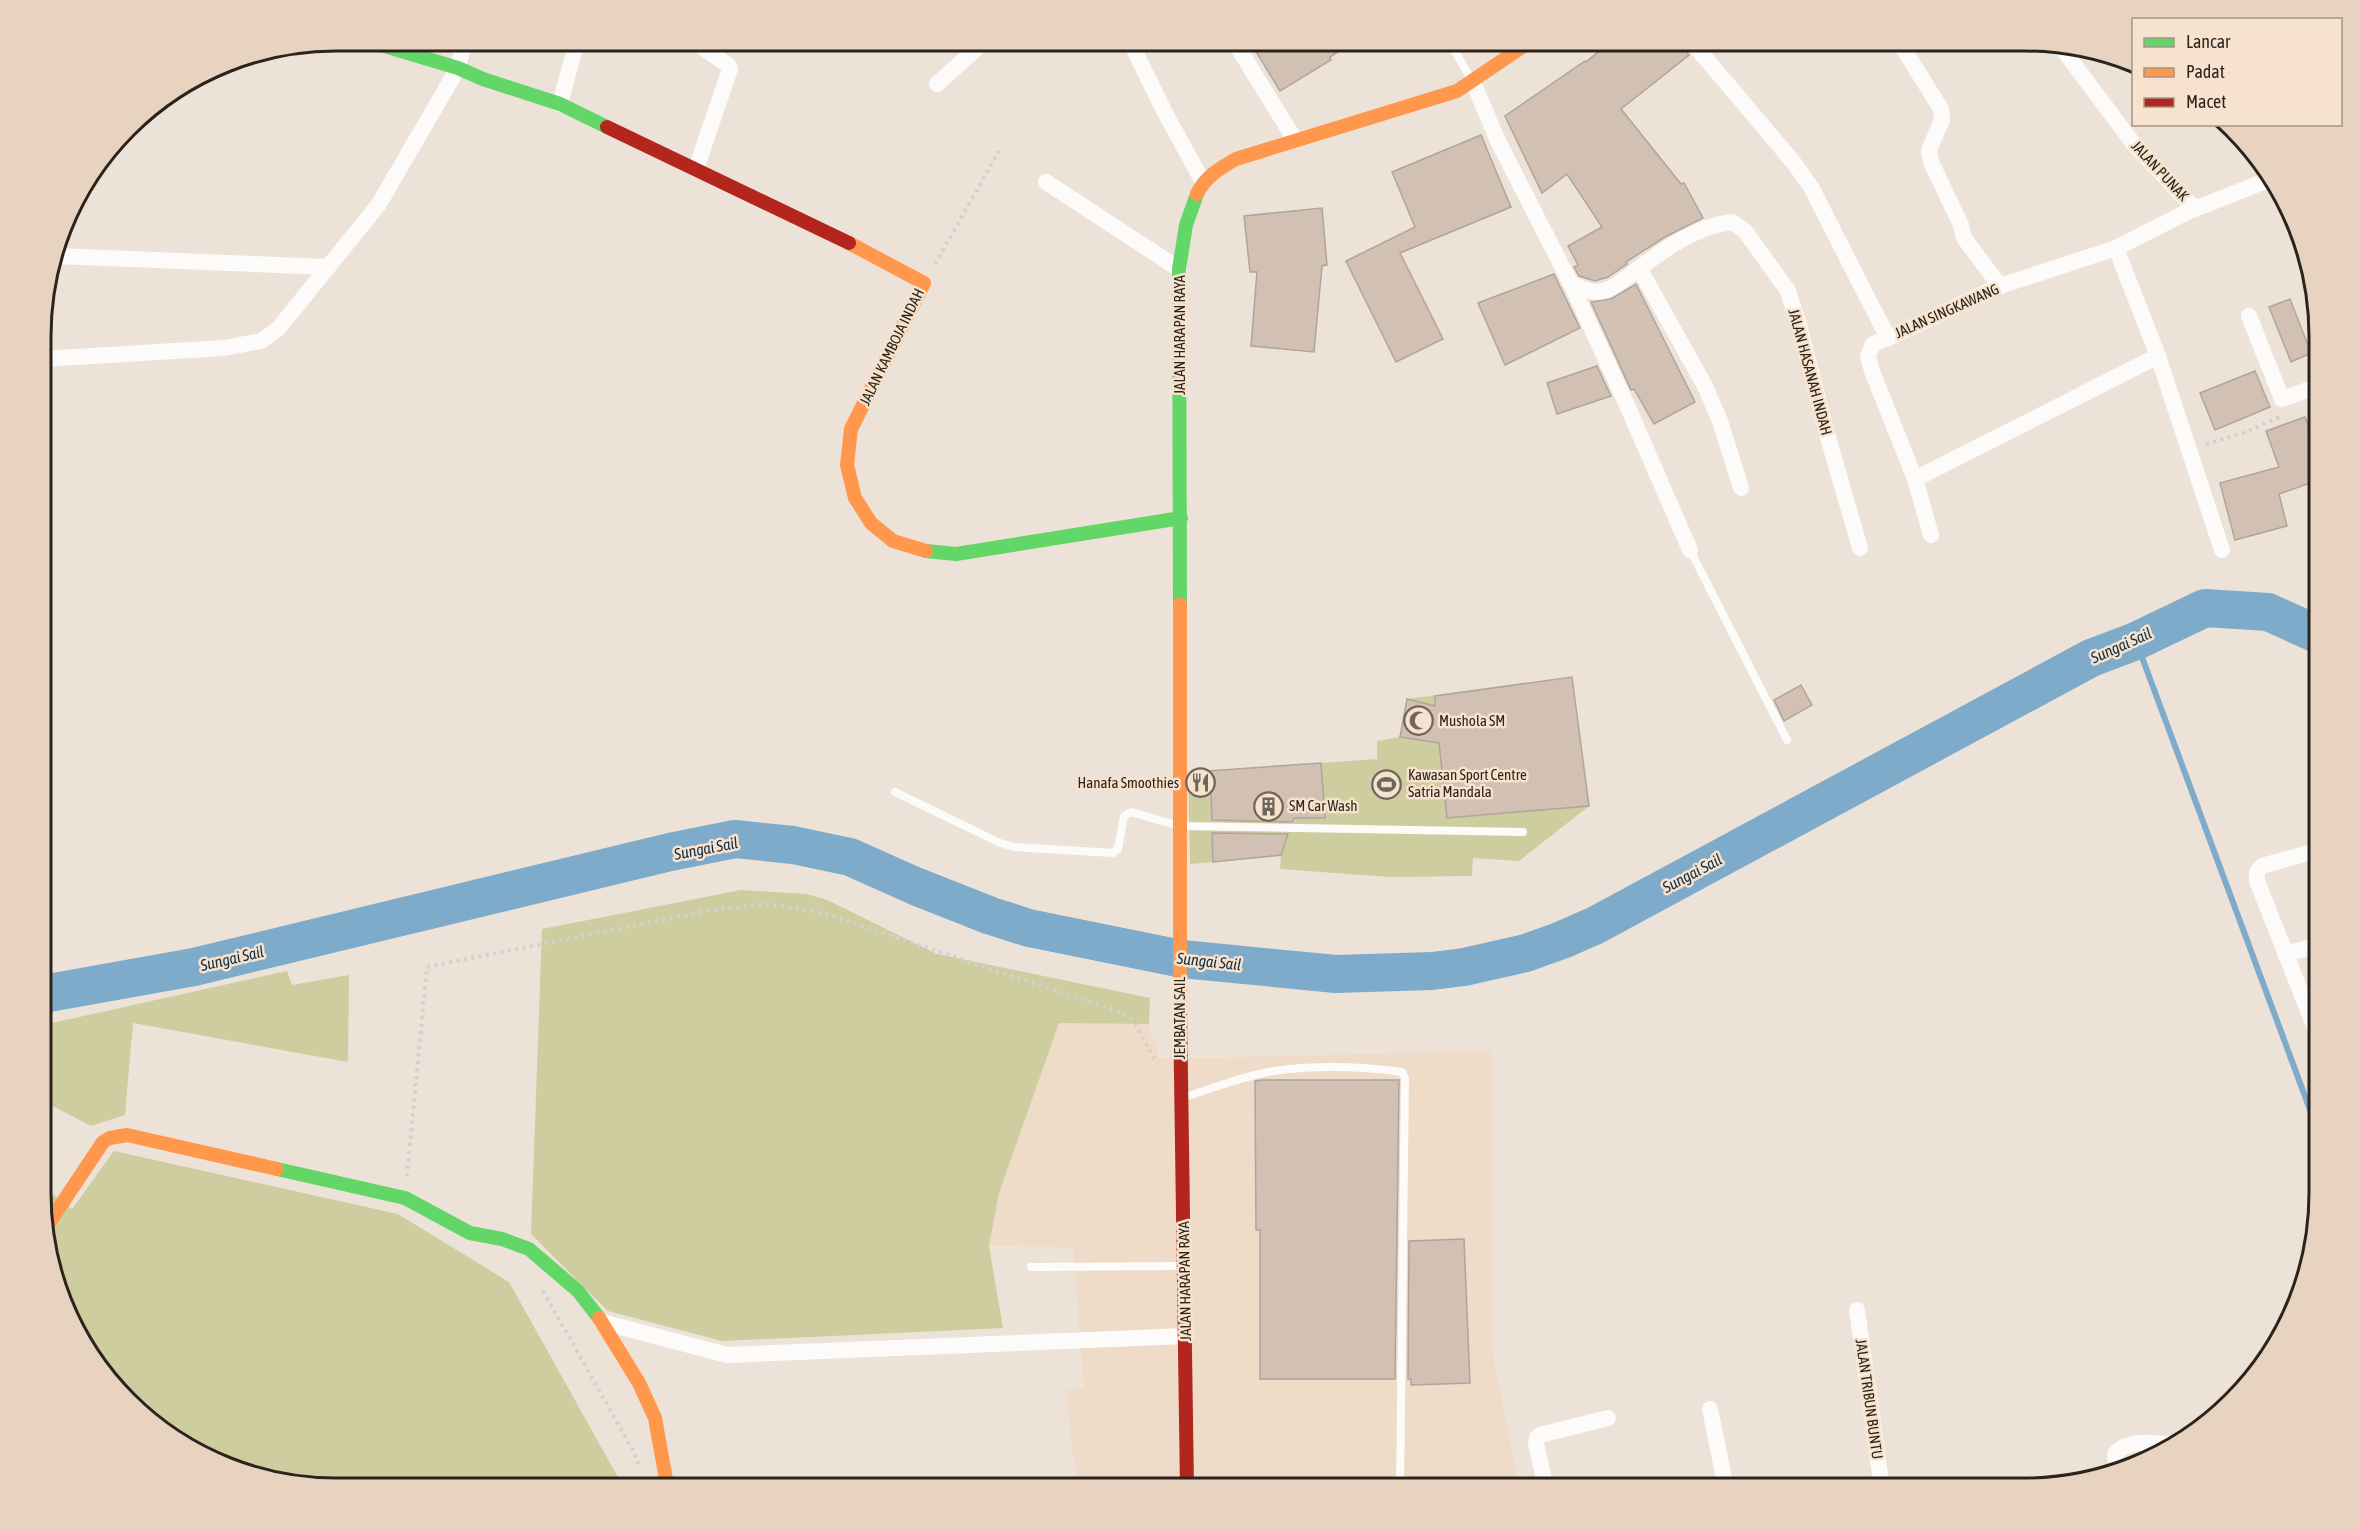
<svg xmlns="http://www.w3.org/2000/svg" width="2360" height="1529" viewBox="0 0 2360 1529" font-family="'Asap Condensed',sans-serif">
<rect width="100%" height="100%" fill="#ede2d7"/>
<path fill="#eedbc8" d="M1059,1023L1149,1024L1159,1058H1214L1491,1051L1492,1350L1519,1488H1079L1070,1434L1067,1390L1084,1388L1073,1247L989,1246L999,1193Z"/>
<g fill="#cecda0">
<path d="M1572,677L1589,806L1519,861L1473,858L1472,876L1390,877L1280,869L1281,856L1190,864L1188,773L1377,759V741L1400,737L1407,699Z"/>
<path d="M741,890L806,894L825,899L937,954L1150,998L1149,1024L1059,1023L999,1193L989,1246L1003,1328L722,1341L608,1311L531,1234L542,929Z"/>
<path d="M287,971L292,985L349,975L348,1062L133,1023L125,1115L91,1126L43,1101V1025Z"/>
<path d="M114,1151L398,1214L509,1282L624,1488H336L242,1473L172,1438L114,1388L80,1341L43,1231V1187L72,1209Z"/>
</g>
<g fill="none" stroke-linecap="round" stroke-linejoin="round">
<path stroke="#7eabca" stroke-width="6" d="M2136,641L2319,1134"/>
<path stroke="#7eabca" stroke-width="38" d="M43,994L194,967L670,852L735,839L793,845L850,857L915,886L991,916L1029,928L1182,959L1336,974L1432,971L1464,967L1526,953L1562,940L1596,925L2091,658L2136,641L2205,608L2268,612L2319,635"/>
</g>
<g fill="#d2c0b3" stroke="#aea59d" stroke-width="1.5">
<path d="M1249,40H1356L1330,57L1331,60L1280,91Z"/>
<path d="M1612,40H1681L1683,47L1689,55L1621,109L1681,184L1684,183L1703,218L1665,237L1626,262L1627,264L1608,277L1595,281L1579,276L1574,267L1578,265L1568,246L1602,227L1567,174L1542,193L1505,116L1585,61L1586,62Z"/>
<path d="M1481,135L1511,207L1400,253L1443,339L1396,362L1346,261L1415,227L1392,172Z"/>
<path d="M1322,208L1327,265L1322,266L1314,352L1251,346L1257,272H1250L1244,216Z"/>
<path d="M1554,274L1580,328L1505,365L1478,303Z"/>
<path d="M1636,284L1695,402L1654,424L1634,389L1631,390L1591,302L1611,299Z"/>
<path d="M2290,299L2311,353L2291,362L2269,307Z"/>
<path d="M1597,366L1611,396L1557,414L1547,383Z"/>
<path d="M2255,371L2270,407L2215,430L2200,393Z"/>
<path d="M2305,417L2319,456V480L2279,494L2287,526L2235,540L2220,483L2279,467L2266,431Z"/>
<path d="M1572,677L1589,806L1447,818L1439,743L1400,737L1407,699L1435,706V696Z"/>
<path d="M1801,685L1812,705L1784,721L1774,700Z"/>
<path d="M1321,763L1325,818H1294L1292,822L1212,820L1211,794H1194V772Z"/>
<path d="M1212,833L1288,834L1281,855L1213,862Z"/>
<path d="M1262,1080H1399L1395,1379H1260V1230H1256L1255,1081Z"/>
<path d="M1464,1239L1470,1383L1411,1385V1379H1408L1409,1241Z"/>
</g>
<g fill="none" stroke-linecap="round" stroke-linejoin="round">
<g stroke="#d3d0cd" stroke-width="4" stroke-dasharray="3 4.5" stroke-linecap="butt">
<path d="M935,264L999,151"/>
<path d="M2206,444L2243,433L2280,417"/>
<path d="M407,1176L427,967L712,910L768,904L823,913L1123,1013L1135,1023L1154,1059L1158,1063"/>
<path d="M543,1291L634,1452L640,1468"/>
</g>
<g stroke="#fcfbf9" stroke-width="8">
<path d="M1449,41L1471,79"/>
<path d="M1690,550L1787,740"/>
<path d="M895,792L1000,843L1014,847L1113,853L1118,849L1124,816L1131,812L1179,826L1523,832"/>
<path d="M1185,1097C1213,1088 1244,1076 1273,1071C1315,1065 1360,1066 1402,1072L1405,1078L1400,1488"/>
<path d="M1031,1267L1181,1266"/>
</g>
<g stroke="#fcfbf9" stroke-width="16">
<path d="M693,41L728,65L730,69L696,169"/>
<path d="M1130,41L1164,111L1203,182"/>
<path d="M1234,41L1295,140"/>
<path d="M1691,41L1794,163L1811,187L1888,338L2000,286L2116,248L2187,212L2273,178"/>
<path d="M1913,41L1903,48L1941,109L1942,120L1929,150L1931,162L1961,225L1964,238L2000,286"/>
<path d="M2061,47L2133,143L2195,209"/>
<path d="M1473,82L1498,141L1571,284C1579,287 1588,292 1597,292C1612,291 1626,278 1638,269C1666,248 1697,226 1732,222L1745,231L1788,291L1800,329L1827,434L1860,548"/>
<path d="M937,84L985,41"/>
<path d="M560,104L577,41"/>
<path d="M1046,182L1179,269"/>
<path d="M2116,248L2158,356L2222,550"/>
<path d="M56,256L327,267"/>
<path d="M1639,268L1705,386L1720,421L1741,488"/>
<path d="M1571,284L1626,403L1690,550"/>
<path d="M2249,316L2282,399L2319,386"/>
<path d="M1888,338L1873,344L1868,356L1872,371L1915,479L1931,535"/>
<path d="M43,359L224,348L261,341L278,329L379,204L458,68L464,41"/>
<path d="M1915,479L2158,356"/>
<path d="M2319,850L2262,866L2257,872V881L2319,1038"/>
<path d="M2285,954L2319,945"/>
<path d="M1857,1310L1882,1488"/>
<path d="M602,1322L727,1355L1186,1336"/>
<path d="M1710,1409L1726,1488"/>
<path d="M2117,1471L2115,1454C2129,1437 2156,1444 2176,1445"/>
<path d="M1546,1488L1536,1444L1537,1438L1540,1435L1608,1418"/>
</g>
<g stroke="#63d668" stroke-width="14">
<path d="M339,41L381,45L458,68L483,79L560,104L607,127"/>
<path d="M926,551L956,554L1181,518"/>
<path d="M1180,604L1179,269L1186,225L1197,194"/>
<path d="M277,1169L405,1198L470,1233L502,1239L529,1249L578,1291L599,1318"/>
</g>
<g stroke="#ff974d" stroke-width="14">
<path d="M1197,194C1205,177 1220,168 1236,159L1457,91L1531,41"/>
<path d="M849,243L924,283L851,429L847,465L855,498L871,523L893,541L926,551"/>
<path d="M1180,1008V604"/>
<path d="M43,1232L103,1142L110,1138L127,1135L277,1169"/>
<path d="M599,1318L639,1383L655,1418L667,1485"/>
</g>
<g stroke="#b3261e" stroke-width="14">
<path d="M607,127L849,243"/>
<path d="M1180,1008L1187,1488"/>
</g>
</g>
<defs>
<symbol id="mosque-ring" viewBox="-11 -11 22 22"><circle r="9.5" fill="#f7e2cd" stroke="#6f665d" stroke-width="1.5"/><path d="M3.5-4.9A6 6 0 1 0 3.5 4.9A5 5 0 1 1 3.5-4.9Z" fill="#6f665d"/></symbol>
<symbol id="restaurant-ring" viewBox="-11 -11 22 22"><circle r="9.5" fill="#f7e2cd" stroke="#6f665d" stroke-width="1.5"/><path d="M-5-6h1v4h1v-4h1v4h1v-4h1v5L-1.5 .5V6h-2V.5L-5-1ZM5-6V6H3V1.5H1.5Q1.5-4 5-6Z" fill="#6f665d"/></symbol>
<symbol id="stadium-ring" viewBox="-11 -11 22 22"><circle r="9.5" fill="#f7e2cd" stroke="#6f665d" stroke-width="1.5"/><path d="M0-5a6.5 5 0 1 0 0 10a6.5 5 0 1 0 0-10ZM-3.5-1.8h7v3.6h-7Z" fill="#6f665d"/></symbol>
<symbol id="building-ring" viewBox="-11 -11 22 22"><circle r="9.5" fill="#f7e2cd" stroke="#6f665d" stroke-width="1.5"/><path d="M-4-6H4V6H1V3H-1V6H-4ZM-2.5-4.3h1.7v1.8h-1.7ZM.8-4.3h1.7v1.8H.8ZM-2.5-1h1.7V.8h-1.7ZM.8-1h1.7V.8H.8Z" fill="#6f665d"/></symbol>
</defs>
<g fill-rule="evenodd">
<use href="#mosque-ring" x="1402" y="704" width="33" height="33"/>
<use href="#restaurant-ring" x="1184" y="766" width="33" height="33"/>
<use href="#stadium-ring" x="1370" y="768" width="33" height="33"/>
<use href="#building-ring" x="1252" y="790" width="33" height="33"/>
</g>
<g text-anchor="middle" stroke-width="5" stroke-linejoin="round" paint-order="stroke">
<g font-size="15" fill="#2b241c" stroke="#f7e2cd">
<text transform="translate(2160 171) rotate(47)" y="5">JALAN PUNAK</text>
<text transform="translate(1947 311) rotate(-24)" y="5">JALAN SINGKAWANG</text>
<text transform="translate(1180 335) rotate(-90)" y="5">JALAN HARAPAN RAYA</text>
<text transform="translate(892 347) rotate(-64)" y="5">JALAN KAMBOJA INDAH</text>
<text transform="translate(1810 372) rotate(75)" y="5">JALAN HASANAH INDAH</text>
<text transform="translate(1180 1018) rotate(-90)" y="5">JEMBATAN SAIL</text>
<text transform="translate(1185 1281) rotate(-91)" y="5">JALAN HARAPAN RAYA</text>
<text transform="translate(1869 1399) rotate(82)" y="5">JALAN TRIBUN BUNTU</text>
</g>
<g font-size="15" fill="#2b241c" stroke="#f7e2cd" text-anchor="start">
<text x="1439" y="726">Mushola SM</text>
<text x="1408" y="780">Kawasan Sport Centre<tspan x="1408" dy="17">Satria Mandala</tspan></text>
<text x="1179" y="788" text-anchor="end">Hanafa Smoothies</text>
<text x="1289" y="811">SM Car Wash</text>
</g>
<g font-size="16" font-style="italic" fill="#0f2e43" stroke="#f7e2cd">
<text transform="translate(2121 645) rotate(-24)" y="6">Sungai Sail</text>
<text transform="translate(706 848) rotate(-11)" y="6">Sungai Sail</text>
<text transform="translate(1692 873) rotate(-28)" y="6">Sungai Sail</text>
<text transform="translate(232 958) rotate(-13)" y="6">Sungai Sail</text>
<text transform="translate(1209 961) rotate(6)" y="6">Sungai Sail</text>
</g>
</g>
<path d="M0 0H2360V1529H0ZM336 51H2024A285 285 0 0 1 2309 336V1193A285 285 0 0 1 2024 1478H336A285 285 0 0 1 51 1193V336A285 285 0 0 1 336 51Z" fill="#e7d3bf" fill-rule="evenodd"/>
<path fill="none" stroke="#2b241c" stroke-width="3" d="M336 51H2024A285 285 0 0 1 2309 336V1193A285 285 0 0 1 2024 1478H336A285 285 0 0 1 51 1193V336A285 285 0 0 1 336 51Z"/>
<rect x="2132" y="18" width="210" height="108" fill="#f7e2cd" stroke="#a59686" stroke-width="1.5"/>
<rect x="2144" y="38" width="30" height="9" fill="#63d668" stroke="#a59686" stroke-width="1.5"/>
<text x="2186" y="48" font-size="18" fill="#2b241c">Lancar</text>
<rect x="2144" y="68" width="30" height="9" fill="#ff974d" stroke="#a59686" stroke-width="1.5"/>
<text x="2186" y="78" font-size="18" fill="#2b241c">Padat</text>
<rect x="2144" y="98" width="30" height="9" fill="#b3261e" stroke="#a59686" stroke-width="1.5"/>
<text x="2186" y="108" font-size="18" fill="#2b241c">Macet</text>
</svg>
